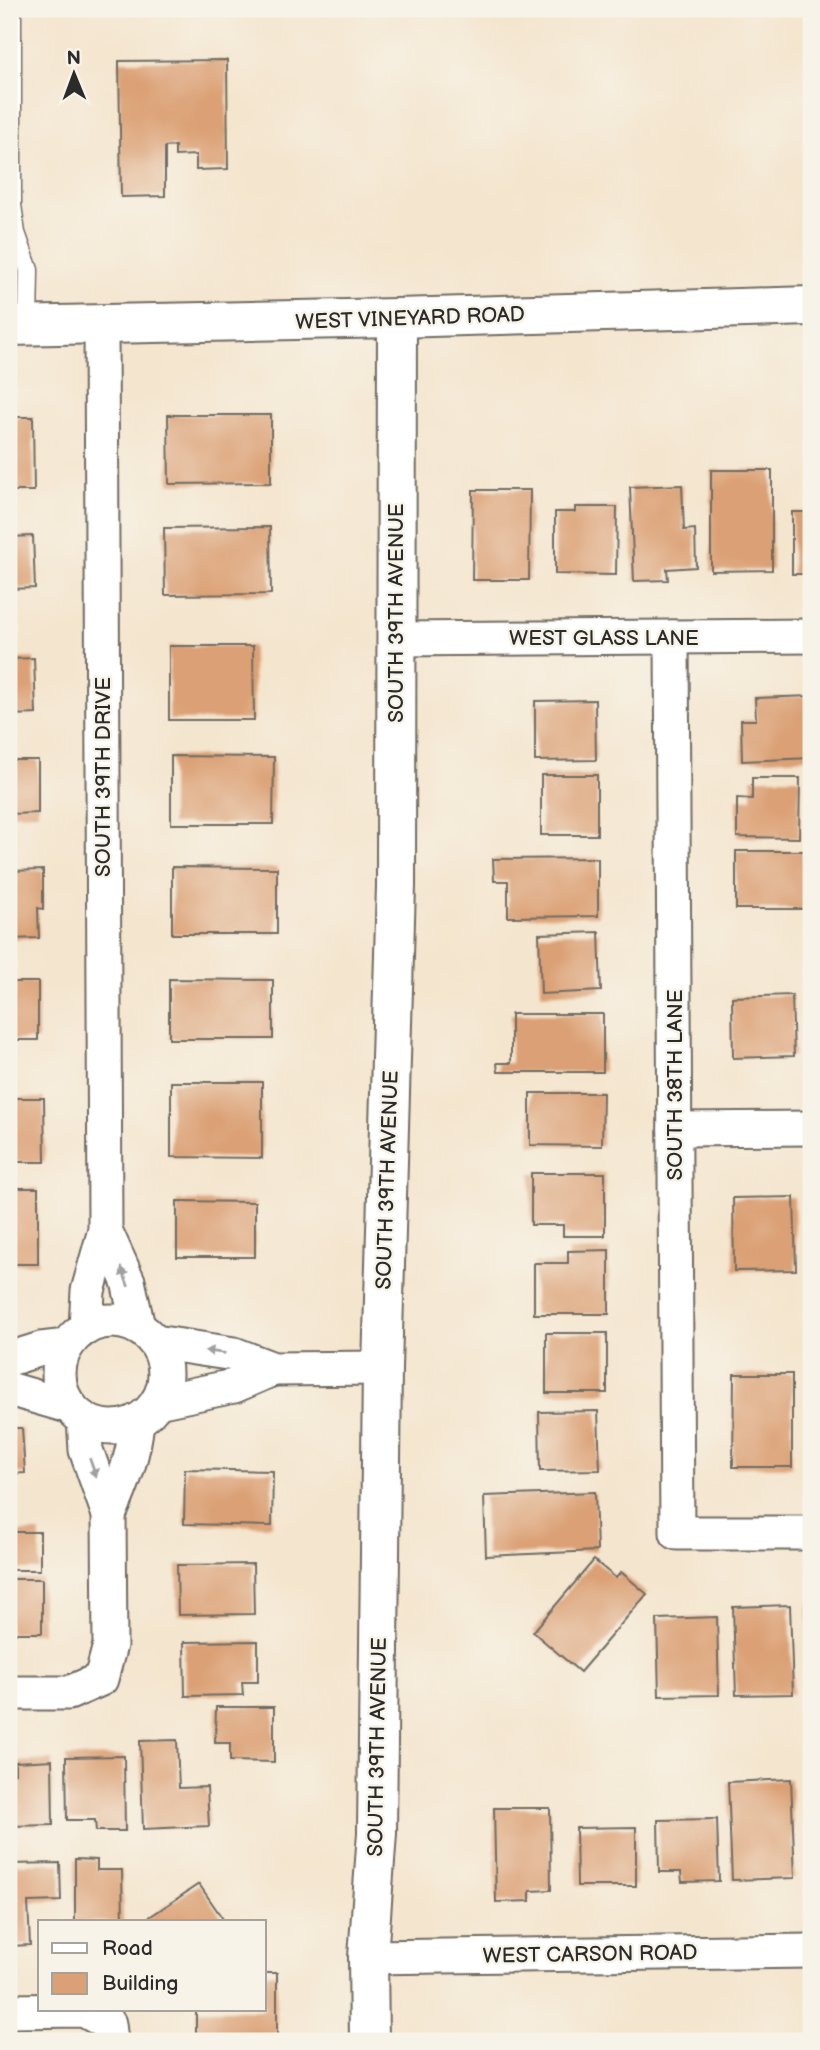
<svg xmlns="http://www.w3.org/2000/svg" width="820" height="2050" viewBox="0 0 820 2050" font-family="'Balsamiq Sans',sans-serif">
<rect width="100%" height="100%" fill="#f7f3e8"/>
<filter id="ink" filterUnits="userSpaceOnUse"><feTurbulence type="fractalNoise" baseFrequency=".0143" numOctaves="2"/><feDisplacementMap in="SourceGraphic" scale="14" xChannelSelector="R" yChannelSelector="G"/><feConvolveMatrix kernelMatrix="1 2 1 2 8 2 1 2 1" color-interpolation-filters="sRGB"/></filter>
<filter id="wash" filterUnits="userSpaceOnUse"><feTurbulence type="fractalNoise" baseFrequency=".00686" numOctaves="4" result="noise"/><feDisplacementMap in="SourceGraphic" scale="28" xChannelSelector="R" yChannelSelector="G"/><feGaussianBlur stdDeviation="1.57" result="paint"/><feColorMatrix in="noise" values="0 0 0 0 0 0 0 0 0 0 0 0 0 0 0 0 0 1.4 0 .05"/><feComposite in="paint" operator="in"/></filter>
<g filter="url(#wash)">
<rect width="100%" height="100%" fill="#f4e5ce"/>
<g id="blocks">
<g fill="#dba075">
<path d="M227,60L228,169L196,170V155L175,156V146L165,147V196L121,197L119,61Z"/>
<path d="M168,415H271V483L169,484Z"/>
<path d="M9,417H33L34,491H9Z"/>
<path d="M711,470H772V570L711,571Z"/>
<path d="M682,485L684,530L695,529L696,567L667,569L668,580L634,581L630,487Z"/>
<path d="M473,490H530L529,580H472Z"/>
<path d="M575,507H617L616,575L555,574V512H575Z"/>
<rect x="792" y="512" width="19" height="62"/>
<path d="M270,527L271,594L165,595L164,528Z"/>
<path d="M33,536L35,588L9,589V537Z"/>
<path d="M169,646H253L254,720H169Z"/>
<path d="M34,658L36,714L9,715V659Z"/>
<path d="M811,696V758L742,761L741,720H756L755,698Z"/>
<path d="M595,700L596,760L535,761V701Z"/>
<path d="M171,756L274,757L273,824H171Z"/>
<path d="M9,760H38V813L9,814Z"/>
<rect x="541" y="775" width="56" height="60"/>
<path d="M752,778H800L799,838L737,837V798L752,799Z"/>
<rect x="736" y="851" width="75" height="58"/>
<path d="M598,858V916L508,917V881H494L493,859Z"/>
<path d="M172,867L277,868V934H172Z"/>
<path d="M43,870V909L38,908L39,938L9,939V871Z"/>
<path d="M599,932L601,991L541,994L539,934Z"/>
<path d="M169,979L273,980V1039H169Z"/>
<rect x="9" y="982" width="29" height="58"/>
<path d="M792,995L794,1056L733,1058L732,997Z"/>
<path d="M511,1014H603V1072H498L497,1063H511Z"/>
<rect x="806" y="1021" width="5" height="39"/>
<path d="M171,1082H262V1158L171,1157Z"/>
<path d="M530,1093H603L602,1146L530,1145Z"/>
<path d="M9,1098H44L45,1162H9Z"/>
<path d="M531,1173H605V1236H563V1225H531Z"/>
<rect x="9" y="1188" width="29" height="76"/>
<path d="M794,1197L796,1270L734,1271L733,1198Z"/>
<path d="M177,1201L255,1202V1257H177Z"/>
<path d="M609,1250V1314H534V1263H568V1251Z"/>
<rect x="546" y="1333" width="61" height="60"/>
<path d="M734,1374H792V1467H733Z"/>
<path d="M598,1411L600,1470L540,1471L539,1412Z"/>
<path d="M9,1428H22L25,1473L9,1474Z"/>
<path d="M185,1469L273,1471L272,1526L184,1524Z"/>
<path d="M595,1492L597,1551L486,1556L484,1496Z"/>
<rect x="9" y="1532" width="31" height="38"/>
<path d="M594,1560L616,1578L621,1572L647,1594L580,1672L533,1632Z"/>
<path d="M253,1564L254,1614L178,1615L177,1565Z"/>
<rect x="9" y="1579" width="33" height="54"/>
<path d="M790,1605L793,1694L736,1695L733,1607Z"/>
<path d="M808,1605H811V1665H809Z"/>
<path d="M717,1617L719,1695L659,1696L657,1619Z"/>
<path d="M258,1641V1682H242L243,1695L185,1696L184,1642Z"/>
<path d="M216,1707H274V1762L230,1761V1743H215Z"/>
<path d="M177,1740L179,1788L207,1787L209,1826L143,1829L140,1741Z"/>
<path d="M124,1756L125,1831H96L95,1820H67L66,1757Z"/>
<path d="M52,1760L53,1825L9,1826V1773H15V1762Z"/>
<path d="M791,1779L795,1878L732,1880L728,1782Z"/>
<path d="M494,1808H550L551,1890L530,1891V1901L496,1902Z"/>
<path d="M717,1819L719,1881L682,1882L681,1872H659L658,1820Z"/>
<path d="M636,1827V1886H577L576,1828Z"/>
<path d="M75,1859L97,1860V1870H122L123,1922H75Z"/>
<path d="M60,1863L61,1901L28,1902L30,1945L9,1946V1864Z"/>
<path d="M199,1884L225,1922H142Z"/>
<path d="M264,1973H277V2039L196,2040V2010H264Z"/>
</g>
</g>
</g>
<g filter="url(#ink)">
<use href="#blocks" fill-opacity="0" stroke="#716c64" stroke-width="2"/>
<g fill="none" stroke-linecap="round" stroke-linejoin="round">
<defs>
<path id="lane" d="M12,9V205L16,233L29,270L28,326"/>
<g id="street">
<path d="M672,637L677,1533H811"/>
<path d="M396,639L811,636"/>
<path d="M675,1129L811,1128"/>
<path d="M105,1230L128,1281L138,1327"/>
<circle cx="112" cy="1374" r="53"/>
<path d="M86,1328L88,1291L105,1230L101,325"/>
<path d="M155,1342L234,1354L273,1369L382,1368"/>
<path d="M9,1359L41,1349L67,1346"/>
<path d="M9,1389L71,1407"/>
<path d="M157,1402L234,1386L273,1369"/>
<path d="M109,1515C123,1484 134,1455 137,1421"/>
<path d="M9,1693H69L101,1679L110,1645L109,1515L86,1450L84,1419"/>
<path d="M368,1957L811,1951"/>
<path d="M9,2011L84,2010L109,2024L111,2041"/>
</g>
<g id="secondary">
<path d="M9,326L397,318L811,306"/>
<path d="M369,2041L368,1957L377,1833L382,1368L396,886L397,318"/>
</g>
</defs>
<use href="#lane" stroke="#716c64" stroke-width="21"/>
<use href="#street" stroke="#716c64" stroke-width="37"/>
<use href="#secondary" stroke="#716c64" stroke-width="42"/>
<use href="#lane" stroke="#fff" stroke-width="18"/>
<use href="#street" stroke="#fff" stroke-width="33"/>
<use href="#secondary" stroke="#fff" stroke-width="38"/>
</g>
<defs><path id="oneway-solid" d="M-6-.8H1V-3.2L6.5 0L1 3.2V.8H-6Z" transform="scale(1.75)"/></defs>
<g fill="#a0a0a0">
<use href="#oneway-solid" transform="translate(125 1277) rotate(-110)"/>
<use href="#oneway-solid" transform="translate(215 1352) rotate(-173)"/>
<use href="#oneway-solid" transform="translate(93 1468) rotate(70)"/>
</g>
</g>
<g text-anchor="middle" stroke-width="5" stroke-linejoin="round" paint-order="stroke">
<g font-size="21" fill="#2b2b2b" stroke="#f7f3e8">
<text transform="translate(410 318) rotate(-2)" y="7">WEST VINEYARD ROAD</text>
<text transform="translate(396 613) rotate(-90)" y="7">SOUTH 39TH AVENUE</text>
<text x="604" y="645">WEST GLASS LANE</text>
<text transform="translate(103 777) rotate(-90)" y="7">SOUTH 39TH DRIVE</text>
<text transform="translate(675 1085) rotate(-90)" y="7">SOUTH 38TH LANE</text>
<text transform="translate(387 1180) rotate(-88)" y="7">SOUTH 39TH AVENUE</text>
<text transform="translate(377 1747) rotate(-89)" y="7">SOUTH 39TH AVENUE</text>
<text transform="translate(590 1954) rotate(-1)" y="7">WEST CARSON ROAD</text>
</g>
</g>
<rect width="820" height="2050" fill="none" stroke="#f7f3e8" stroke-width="35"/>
<rect x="38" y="1920" width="228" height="91" fill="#f7f3e8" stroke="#a5a39c" stroke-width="2"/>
<rect x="52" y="1943" width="35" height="10" fill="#ffffff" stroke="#a5a39c" stroke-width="2"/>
<text x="102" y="1955" font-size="21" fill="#2b2b2b">Road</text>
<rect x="52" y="1973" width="35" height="21" fill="#dba075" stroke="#a5a39c" stroke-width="2"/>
<text x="102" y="1990" font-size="21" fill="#2b2b2b">Building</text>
<g transform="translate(74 74) rotate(359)" stroke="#f7f3e8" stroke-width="5" paint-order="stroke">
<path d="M0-5L12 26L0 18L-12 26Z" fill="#2b2b2b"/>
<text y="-10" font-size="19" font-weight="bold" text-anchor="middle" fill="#2b2b2b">N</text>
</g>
</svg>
